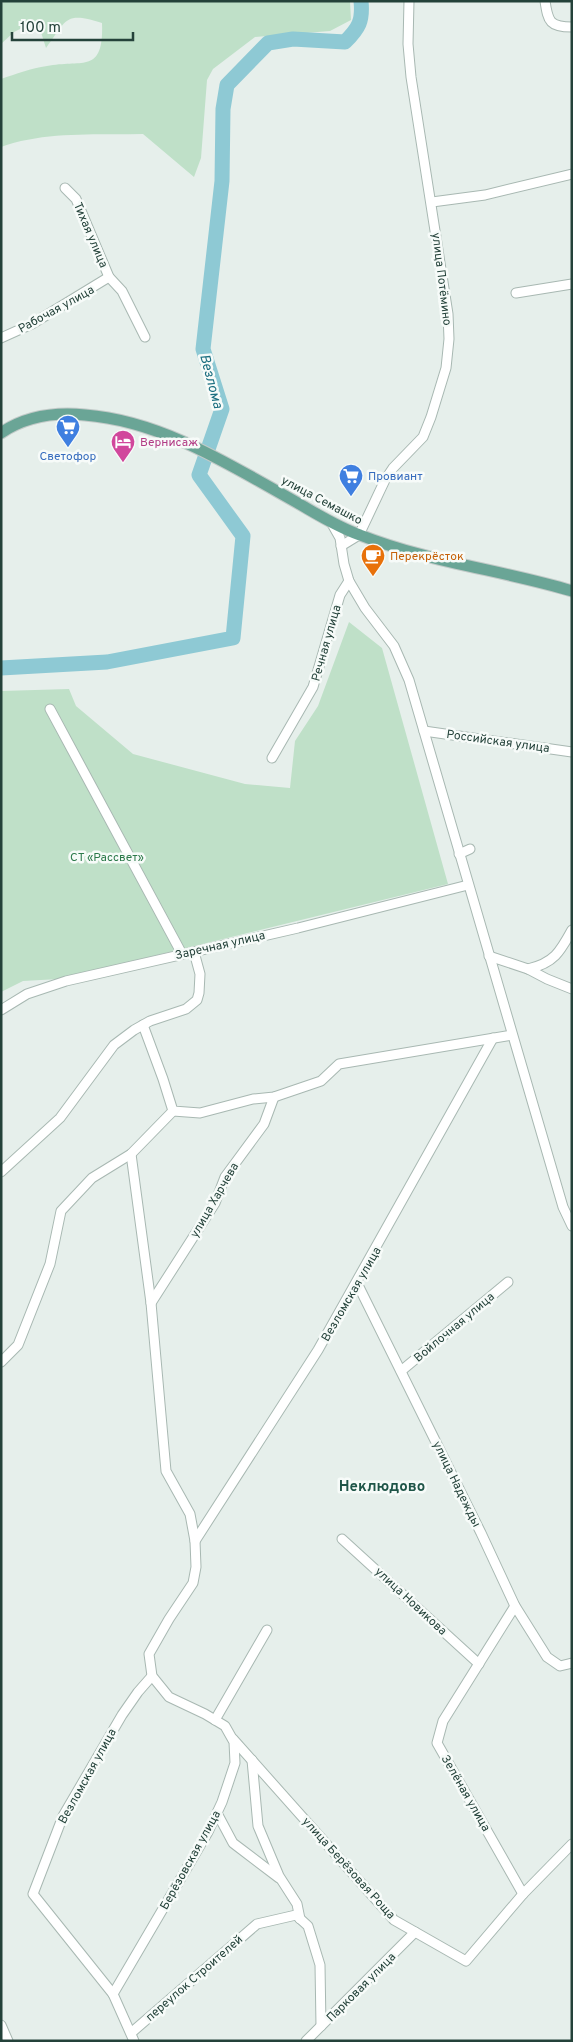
<svg xmlns="http://www.w3.org/2000/svg" width="573" height="2042" viewBox="0 0 573 2042" font-family="Overpass,sans-serif">
<rect width="100%" height="100%" fill="#e6efeb"/>
<g fill="#bfe0c8">
<path d="M4,1H350L351,20L330,31L255,37L213,69L207,80L201,158L194,177L143,134C98,135 44,131 1,147V79C16,74 31,68 47,66C82,59 104,75 102,23C64,11 67,20 46,48L39,26L32,23L14,32L1,44V5Z"/>
<path d="M349,622L382,648L448,884L59,979L23,981L1,992V691L69,689L76,706L133,754L245,784L290,788L295,741L318,706Z"/>
</g>
<g fill="none" stroke-linecap="round" stroke-linejoin="round">
<path stroke="#8ec9d4" stroke-width="15" d="M1,668L107,662L233,638L243,536L199,475L222,409L203,349L222,181L223,109L227,85L268,43L293,39L345,42C359,28 363,21 361,1"/>
<defs>
<g id="minor">
<path d="M545,1C548,22 550,27 572,27"/>
<path d="M65,188L76,199L109,277L122,291L145,337"/>
<path d="M432,202L485,195L572,174"/>
<path d="M516,293L572,284"/>
<path d="M1,338L32,324L109,277"/>
<path d="M331,522L340,538L344,564L349,581L365,608L394,646L409,680L563,1207L572,1226"/>
<path d="M341,546L359,535L385,480L393,468L423,437L431,417L446,368L449,339L448,314L411,77L408,44L409,1"/>
<path d="M50,709L182,954"/>
<path d="M424,731L572,752"/>
<path d="M272,758L313,687L340,595L349,581"/>
<path d="M459,854L470,849"/>
<path d="M489,956L528,969L547,979L572,989"/>
<path d="M528,969C554,963 560,952 572,930"/>
<path d="M1,1010L27,994L66,981L298,928L468,885"/>
<path d="M143,1025L163,1079L173,1111L200,1113L253,1099L274,1097L321,1081L339,1064L512,1035"/>
<path d="M1,1172L60,1118L114,1045L134,1030L150,1021L186,1009L197,1000L199,993L200,974L194,952"/>
<path d="M357,1283L481,1533L515,1606L547,1657L560,1666L572,1663"/>
<path d="M151,1303L215,1203L225,1177L264,1124L274,1097"/>
<path d="M1,1362L18,1345L50,1264L61,1211L92,1178L131,1154L173,1111"/>
<path d="M401,1371L508,1282"/>
<path d="M342,1539L479,1664"/>
<path d="M195,1541L318,1350L493,1038"/>
<path d="M515,1606L443,1721L437,1743L523,1894L572,1844"/>
<path d="M215,1720L267,1630"/>
<path d="M233,1739L394,1920L466,1961L523,1894"/>
<path d="M252,1760L258,1826L279,1876L297,1904L300,1919"/>
<path d="M217,1813L233,1843L279,1878"/>
<path d="M113,1994L208,1832L222,1802L235,1763L234,1742L225,1726L205,1714L169,1697L152,1676L149,1654L169,1619L193,1583L196,1567L195,1541L190,1514L166,1471L151,1303L131,1154"/>
<path d="M1,2025L8,2041"/>
<path d="M131,2033L257,1924L296,1915L308,1926L320,1965L321,2026"/>
<path d="M134,2041L113,1994L33,1894L63,1816L122,1715L138,1692L152,1676"/>
<path d="M306,2041L415,1932"/>
</g>
<path id="major" d="M1,433C26,416 55,412 85,415C162,421 230,465 296,502C317,514 337,527 360,535C428,562 502,570 572,591"/>
</defs>
<use href="#minor" stroke="#a8b8b2" stroke-width="11"/>
<use href="#major" stroke="#c2cac8" stroke-width="13"/>
<use href="#minor" stroke="#fff" stroke-width="9"/>
<use href="#major" stroke="#6aa596" stroke-width="11"/>
</g>
<defs>
<symbol id="supermarket-pin" viewBox="-11 -11 22 30"><path d="M0 17L-7.5 6A9.5 9.5 0 1 1 7.5 6Z" fill="#3f7fe0" stroke="#f7fbf9"/><path d="M-6-5.5h2.5l.6 2H6L4.5 2H-2.5L-4.4-4H-6ZM-1.5 3.2a1.3 1.3 0 1 0 .1 0ZM3 3.2a1.3 1.3 0 1 0 .1 0Z" fill="#fff"/></symbol>
<symbol id="hotel-pin" viewBox="-11 -11 22 30"><path d="M0 17L-7.5 6A9.5 9.5 0 1 1 7.5 6Z" fill="#d1479c" stroke="#f7fbf9"/><path d="M-6-4.5h1.5V1H6V5H4.5V3h-9V5H-6ZM-4 0a1.8 1.8 0 1 1 3.6 0ZM.5 0V-2.5h3Q6-2.5 6 0Z" fill="#fff"/></symbol>
<symbol id="cafe-pin" viewBox="-11 -11 22 30"><path d="M0 17L-7.5 6A9.5 9.5 0 1 1 7.5 6Z" fill="#e8710a" stroke="#f7fbf9"/><path d="M-5.5-4.5H6V0H3Q3 3.5 0 3.5H-2.5Q-5.5 3.5-5.5 0ZM3-3.2v2h1.7v-2ZM-6 4.5H4V6H-6Z" fill="#fff"/></symbol>
</defs>
<g fill-rule="evenodd">
<use href="#supermarket-pin" x="54" y="413" width="28" height="38"/>
<use href="#hotel-pin" x="109" y="428" width="28" height="38"/>
<use href="#supermarket-pin" x="337" y="462" width="28" height="38"/>
<use href="#cafe-pin" x="359" y="542" width="28" height="38"/>
</g>
<g text-anchor="middle" stroke-width="5" stroke-linejoin="round" paint-order="stroke">
<g font-size="12" fill="#24423a" stroke="#f7fbf9">
<text transform="translate(91 235) rotate(67)" y="4">Тихая улица</text>
<text transform="translate(442 279) rotate(83)" y="4">улица Потёмино</text>
<text transform="translate(56 309) rotate(-29)" y="4">Рабочая улица</text>
<text transform="translate(322 500) rotate(28)" y="4">улица Семашко</text>
<text transform="translate(326 643) rotate(-74)" y="4">Речная улица</text>
<text transform="translate(498 741) rotate(8)" y="4">Российская улица</text>
<text transform="translate(220 945) rotate(-13)" y="4">Заречная улица</text>
<text transform="translate(214 1200) rotate(-60)" y="4">улица Харчева</text>
<text transform="translate(351 1294) rotate(-60)" y="4">Везломская улица</text>
<text transform="translate(454 1327) rotate(-40)" y="4">Войлочная улица</text>
<text transform="translate(457 1484) rotate(64)" y="4">улица Надежды</text>
<text transform="translate(411 1601) rotate(43)" y="4">улица Новикова</text>
<text transform="translate(87 1776) rotate(-61)" y="4">Везломская улица</text>
<text transform="translate(466 1793) rotate(60)" y="4">Зелёная улица</text>
<text transform="translate(190 1860) rotate(-61)" y="4">Берёзовская улица</text>
<text transform="translate(349 1868) rotate(48)" y="4">улица Берёзовая Роща</text>
<text transform="translate(194 1978) rotate(-41)" y="4">переулок Строителей</text>
<text transform="translate(361 1987) rotate(-45)" y="4">Парковая улица</text>
</g>
<g font-size="12" fill="#b23c85" stroke="#f7fbf9" text-anchor="start">
<text x="140" y="446">Вернисаж</text>
</g>
<g font-size="12" fill="#366cbe" stroke="#f7fbf9">
<text x="68" y="460">Светофор</text>
<text x="368" y="480" text-anchor="start">Провиант</text>
</g>
<g font-size="12" fill="#c56008" stroke="#f7fbf9" text-anchor="start">
<text x="390" y="560">Перекрёсток</text>
</g>
<g font-size="12" fill="#2d7a4b" stroke="#f7fbf9">
<text x="107" y="861">СТ «Рассвет»</text>
</g>
<g font-size="14" font-style="italic" fill="#1c6f80" stroke="#f7fbf9">
<text transform="translate(212 381) rotate(75)" y="5">Везлома</text>
</g>
<g font-size="15" font-weight="bold" fill="#1f5548" stroke="#f7fbf9">
<text x="382" y="1491">Неклюдово</text>
</g>
</g>
<rect width="573" height="2042" fill="none" stroke="#24423a" stroke-width="5"/>
<path d="M12 32v8h121v-8" fill="none" stroke="#24423a" stroke-width="2.5"/>
<text x="20" y="32" font-size="15" fill="#24423a" stroke="#f7fbf9" stroke-width="4" paint-order="stroke">100 m</text>
</svg>
